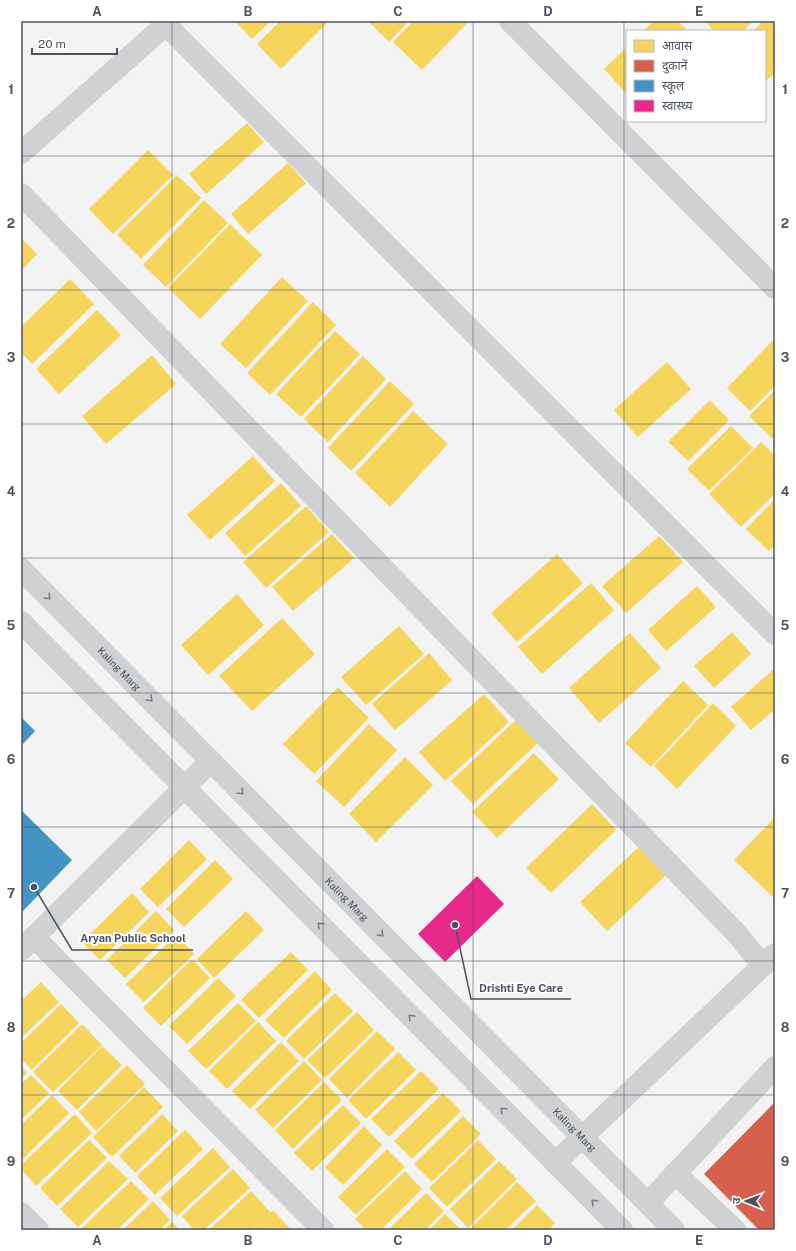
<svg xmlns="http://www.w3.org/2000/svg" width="796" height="1251" viewBox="0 0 796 1251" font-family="'Public Sans','Noto Sans Devanagari',sans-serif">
<rect width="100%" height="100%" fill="#f3f3f3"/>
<g fill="#f6d55c">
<path d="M235,21H271L252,39Z"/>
<path d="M280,21H329L281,69L257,44Z"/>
<path d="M368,21H409L389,42Z"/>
<path d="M413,21H469L422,70L393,42Z"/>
<path d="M654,21H678L688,31H643Z"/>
<path d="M705,21H753L743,31H714Z"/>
<path d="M763,21H775V73L765,82V31H753Z"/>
<path d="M627,47V94L604,69Z"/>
<path d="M247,123L264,142L206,194L189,174Z"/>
<path d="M148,150L173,175L113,234L89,209Z"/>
<path d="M288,163L306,183L248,234L231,214Z"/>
<path d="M177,175L201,198L141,259L117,235Z"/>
<path d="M204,200L228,223L166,287L143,265Z"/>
<path d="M230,224L262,255L200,319L168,288Z"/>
<path d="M21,238L37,254L21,271Z"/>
<path d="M282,277L308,301L246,368L220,344Z"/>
<path d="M70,279L94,304L32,364L21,352V327Z"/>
<path d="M313,302L336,325L270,395L247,373Z"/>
<path d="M97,310L121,335L59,394L36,369Z"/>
<path d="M335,331L360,354L301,417L276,394Z"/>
<path d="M775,338V386L750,411L727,388Z"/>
<path d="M152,355L176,384L106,444L82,416Z"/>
<path d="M363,356L386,379L328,442L304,419Z"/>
<path d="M667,362L691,389L638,437L614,410Z"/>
<path d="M390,381L414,404L351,471L328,448Z"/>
<path d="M775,390V441L749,416Z"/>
<path d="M710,400L729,420L688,461L668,442Z"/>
<path d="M413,411L448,444L390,507L355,473Z"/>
<path d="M731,426L753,448L709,491L687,469Z"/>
<path d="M761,442L775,456V494L741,527L709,494Z"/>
<path d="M253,456L275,481L210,540L187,515Z"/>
<path d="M281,483L301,506L245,556L225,533Z"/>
<path d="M775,499V545L769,551L746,529Z"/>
<path d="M306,506L329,532L266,588L243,562Z"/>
<path d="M332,534L354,558L293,611L272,587Z"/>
<path d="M659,536L683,562L626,613L602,586Z"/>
<path d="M557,554L583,583L517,642L491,613Z"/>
<path d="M591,583L614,610L542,674L518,647Z"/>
<path d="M697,586L716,607L666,651L648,630Z"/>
<path d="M237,594L264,625L208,675L181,645Z"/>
<path d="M282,618L315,654L252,711L219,676Z"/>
<path d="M399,626L424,654L366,705L341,677Z"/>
<path d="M732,632L751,654L714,688L694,666Z"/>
<path d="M630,633L661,668L599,723L569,688Z"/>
<path d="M429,653L452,680L395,730L372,704Z"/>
<path d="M775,668V709L751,730L731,707Z"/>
<path d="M683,681L708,705L651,767L625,743Z"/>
<path d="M338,687L369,718L314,774L283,744Z"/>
<path d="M484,694L509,722L445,781L419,752Z"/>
<path d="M713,703L736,726L677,789L654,766Z"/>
<path d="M520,716L542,739L473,804L451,781Z"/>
<path d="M369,724L397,750L344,807L316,781Z"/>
<path d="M534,753L559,779L497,838L472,812Z"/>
<path d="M405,757L433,785L376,842L349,814Z"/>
<path d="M592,804L616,830L551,893L526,868Z"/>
<path d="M775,817V899L734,860Z"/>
<path d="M189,840L207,859L158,907L140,889Z"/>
<path d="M642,844L668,873L607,931L580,902Z"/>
<path d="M215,860L233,879L184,927L166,909Z"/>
<path d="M132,893L149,912L100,960L82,942Z"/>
<path d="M156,911L174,930L125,978L107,960Z"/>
<path d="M246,911L264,930L214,978L197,959Z"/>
<path d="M176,935L194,954L144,1002L126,984Z"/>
<path d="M291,952L308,970L259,1018L241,1000Z"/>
<path d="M192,959L210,978L161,1026L143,1008Z"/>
<path d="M315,971L332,990L284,1038L265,1020Z"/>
<path d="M218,978L236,996L187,1044L169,1026Z"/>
<path d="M41,982L59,1002L21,1038V1001Z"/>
<path d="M335,993L353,1011L304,1059L286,1041Z"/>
<path d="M238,1003L256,1021L206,1069L188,1051Z"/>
<path d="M61,1004L79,1023L32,1070L21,1059V1043Z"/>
<path d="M357,1012L374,1030L325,1078L307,1060Z"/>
<path d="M258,1022L276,1041L227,1089L209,1071Z"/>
<path d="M82,1024L102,1045L53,1092L33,1072Z"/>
<path d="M377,1031L395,1049L347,1098L329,1079Z"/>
<path d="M281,1042L299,1061L250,1109L232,1091Z"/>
<path d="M102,1046L122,1065L77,1110L58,1091Z"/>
<path d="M398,1052L416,1070L366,1119L348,1100Z"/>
<path d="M304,1061L322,1080L273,1128L255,1110Z"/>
<path d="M127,1065L145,1084L96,1131L79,1112Z"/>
<path d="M21,1066L27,1073L21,1079Z"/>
<path d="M421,1071L439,1089L389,1137L371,1119Z"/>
<path d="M31,1075L49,1093L21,1120V1084Z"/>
<path d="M324,1082L342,1100L293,1149L275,1130Z"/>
<path d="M144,1087L163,1107L112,1157L93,1137Z"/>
<path d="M443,1093L461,1111L412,1159L394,1141Z"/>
<path d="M52,1095L69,1113L21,1161V1125Z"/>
<path d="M343,1105L361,1123L312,1171L294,1153Z"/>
<path d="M75,1114L92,1133L36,1186L21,1169V1165Z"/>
<path d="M162,1114L178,1131L135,1173L119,1156Z"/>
<path d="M463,1116L481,1134L432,1182L414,1164Z"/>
<path d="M364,1126L382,1145L343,1185L325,1167Z"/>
<path d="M185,1130L203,1149L155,1195L137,1176Z"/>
<path d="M89,1140L107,1158L57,1206L40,1188Z"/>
<path d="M478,1140L496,1159L447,1207L429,1188Z"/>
<path d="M213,1148L230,1167L177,1216L160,1198Z"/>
<path d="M387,1149L405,1167L356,1215L338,1197Z"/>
<path d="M109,1161L128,1179L78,1227L60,1209Z"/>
<path d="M499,1161L517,1179L468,1228L450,1209Z"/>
<path d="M233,1169L250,1188L204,1230H194L182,1216Z"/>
<path d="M405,1171L422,1189L381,1230H366L355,1219Z"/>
<path d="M131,1181L149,1199L117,1230H83L81,1229Z"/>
<path d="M517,1182L536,1201L505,1230H469Z"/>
<path d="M251,1191L270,1212L274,1211L291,1230H252L260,1221L251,1230H209Z"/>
<path d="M426,1193L444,1211L425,1230H388Z"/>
<path d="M153,1201L170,1220L160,1230H123Z"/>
<path d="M537,1205L555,1223L549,1230H512Z"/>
<path d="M445,1214L461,1230H429Z"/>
<path d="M172,1222L180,1230H164Z"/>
</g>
<path fill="#d6604d" d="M775,1102V1230H759L704,1174Z"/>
<g fill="#4393c3">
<path d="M21,717L35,731L21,746Z"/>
<path d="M21,810L72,860L21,913Z"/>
</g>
<path fill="#e7298a" d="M477,876L504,904L445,962L418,934Z"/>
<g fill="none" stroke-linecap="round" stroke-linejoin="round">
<g stroke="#cfd1d3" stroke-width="22">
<path d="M510,21L775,288"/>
<path d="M166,25L775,634"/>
<path d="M21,153L170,21"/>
<path d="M21,194L738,935L763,966"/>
<path id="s1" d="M21,569L674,1230"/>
<path d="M21,622L622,1230"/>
<path d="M34,937L323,1230"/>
<path d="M21,950L211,761"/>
<path d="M555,1163L775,954"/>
<path d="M675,1173L735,1230"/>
<path d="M648,1203L775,1067"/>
<path d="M21,1213L38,1230"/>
</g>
</g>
<defs><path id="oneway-chevron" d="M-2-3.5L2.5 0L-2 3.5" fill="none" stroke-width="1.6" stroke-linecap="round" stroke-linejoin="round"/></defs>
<g stroke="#797f88">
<use href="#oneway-chevron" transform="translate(48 597) rotate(45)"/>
<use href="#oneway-chevron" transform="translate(150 699) rotate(45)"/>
<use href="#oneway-chevron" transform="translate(241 792) rotate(45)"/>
<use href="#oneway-chevron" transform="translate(320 925) rotate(-135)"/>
<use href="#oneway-chevron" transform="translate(381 934) rotate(45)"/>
<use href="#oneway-chevron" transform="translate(411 1017) rotate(-135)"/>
<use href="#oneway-chevron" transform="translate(503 1110) rotate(-135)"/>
<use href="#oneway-chevron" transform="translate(594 1202) rotate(-135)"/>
</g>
<path fill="none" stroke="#4b535f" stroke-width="1" stroke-opacity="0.55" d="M172,21V1230M323,21V1230M473,21V1230M624,21V1230M21,156H775M21,290H775M21,424H775M21,558H775M21,693H775M21,827H775M21,961H775M21,1095H775"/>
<g text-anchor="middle" stroke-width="4" stroke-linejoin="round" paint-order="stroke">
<g font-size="10" fill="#4b535f" stroke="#fff">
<text dy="4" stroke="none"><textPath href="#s1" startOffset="140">Kaling Marg</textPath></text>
<text dy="4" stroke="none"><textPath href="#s1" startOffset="464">Kaling Marg</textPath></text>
<text dy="4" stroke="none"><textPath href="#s1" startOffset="788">Kaling Marg</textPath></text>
</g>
</g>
<path fill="none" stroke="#4b535f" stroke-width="1.5" d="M34 887L72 950H193M455 925L471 999H571"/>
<g fill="#4b535f" stroke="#fff" stroke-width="1.5">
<circle cx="34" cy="887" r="4"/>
<circle cx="455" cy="925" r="4"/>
</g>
<g font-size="11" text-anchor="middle" font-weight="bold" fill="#4b535f" stroke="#fff" stroke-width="4" stroke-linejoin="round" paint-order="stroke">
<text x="133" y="942">Aryan Public School</text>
<text x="521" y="992">Drishti Eye Care</text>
</g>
<rect width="796" height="1251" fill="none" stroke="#ffffff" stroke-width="44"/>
<rect x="626" y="30" width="140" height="92" fill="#ffffff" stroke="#b7babf"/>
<rect x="634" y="40" width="20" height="12" fill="#f6d55c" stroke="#b7babf"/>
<text x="662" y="50" font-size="12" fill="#4b535f">आवास</text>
<rect x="634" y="60" width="20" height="12" fill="#d6604d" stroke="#b7babf"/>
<text x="662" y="70" font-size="12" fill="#4b535f">दुकानें</text>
<rect x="634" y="80" width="20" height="12" fill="#4393c3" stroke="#b7babf"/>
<text x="662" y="90" font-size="12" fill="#4b535f">स्कूल</text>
<rect x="634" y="100" width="20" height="12" fill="#e7298a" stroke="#b7babf"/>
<text x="662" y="110" font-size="12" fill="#4b535f">स्वास्थ्य</text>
<g transform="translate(746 1201) rotate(271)" stroke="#ffffff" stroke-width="3" paint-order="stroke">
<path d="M0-3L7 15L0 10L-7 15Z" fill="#4b535f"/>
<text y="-6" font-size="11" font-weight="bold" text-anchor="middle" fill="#4b535f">उ</text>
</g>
<path d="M32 48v6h85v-6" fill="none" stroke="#4b535f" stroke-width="2"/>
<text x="38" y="48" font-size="12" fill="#4b535f" stroke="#ffffff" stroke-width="3" paint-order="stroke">20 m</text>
<rect x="22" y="22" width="752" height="1207" fill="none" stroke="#4b535f" stroke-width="1.5"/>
<g font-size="13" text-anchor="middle" font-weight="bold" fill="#4b535f">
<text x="97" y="16">A</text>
<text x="248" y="16">B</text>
<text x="398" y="16">C</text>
<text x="548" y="16">D</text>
<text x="699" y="16">E</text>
<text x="11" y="94">1</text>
<text x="785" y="94">1</text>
<text x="11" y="228">2</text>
<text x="785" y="228">2</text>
<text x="11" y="362">3</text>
<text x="785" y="362">3</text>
<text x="11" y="496">4</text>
<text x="785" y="496">4</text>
<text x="11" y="630">5</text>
<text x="785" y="630">5</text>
<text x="11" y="764">6</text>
<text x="785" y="764">6</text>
<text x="11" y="898">7</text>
<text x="785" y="898">7</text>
<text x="11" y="1032">8</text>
<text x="785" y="1032">8</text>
<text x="11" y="1166">9</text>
<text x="785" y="1166">9</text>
<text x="97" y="1245">A</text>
<text x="248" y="1245">B</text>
<text x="398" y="1245">C</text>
<text x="548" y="1245">D</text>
<text x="699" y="1245">E</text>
</g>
</svg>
